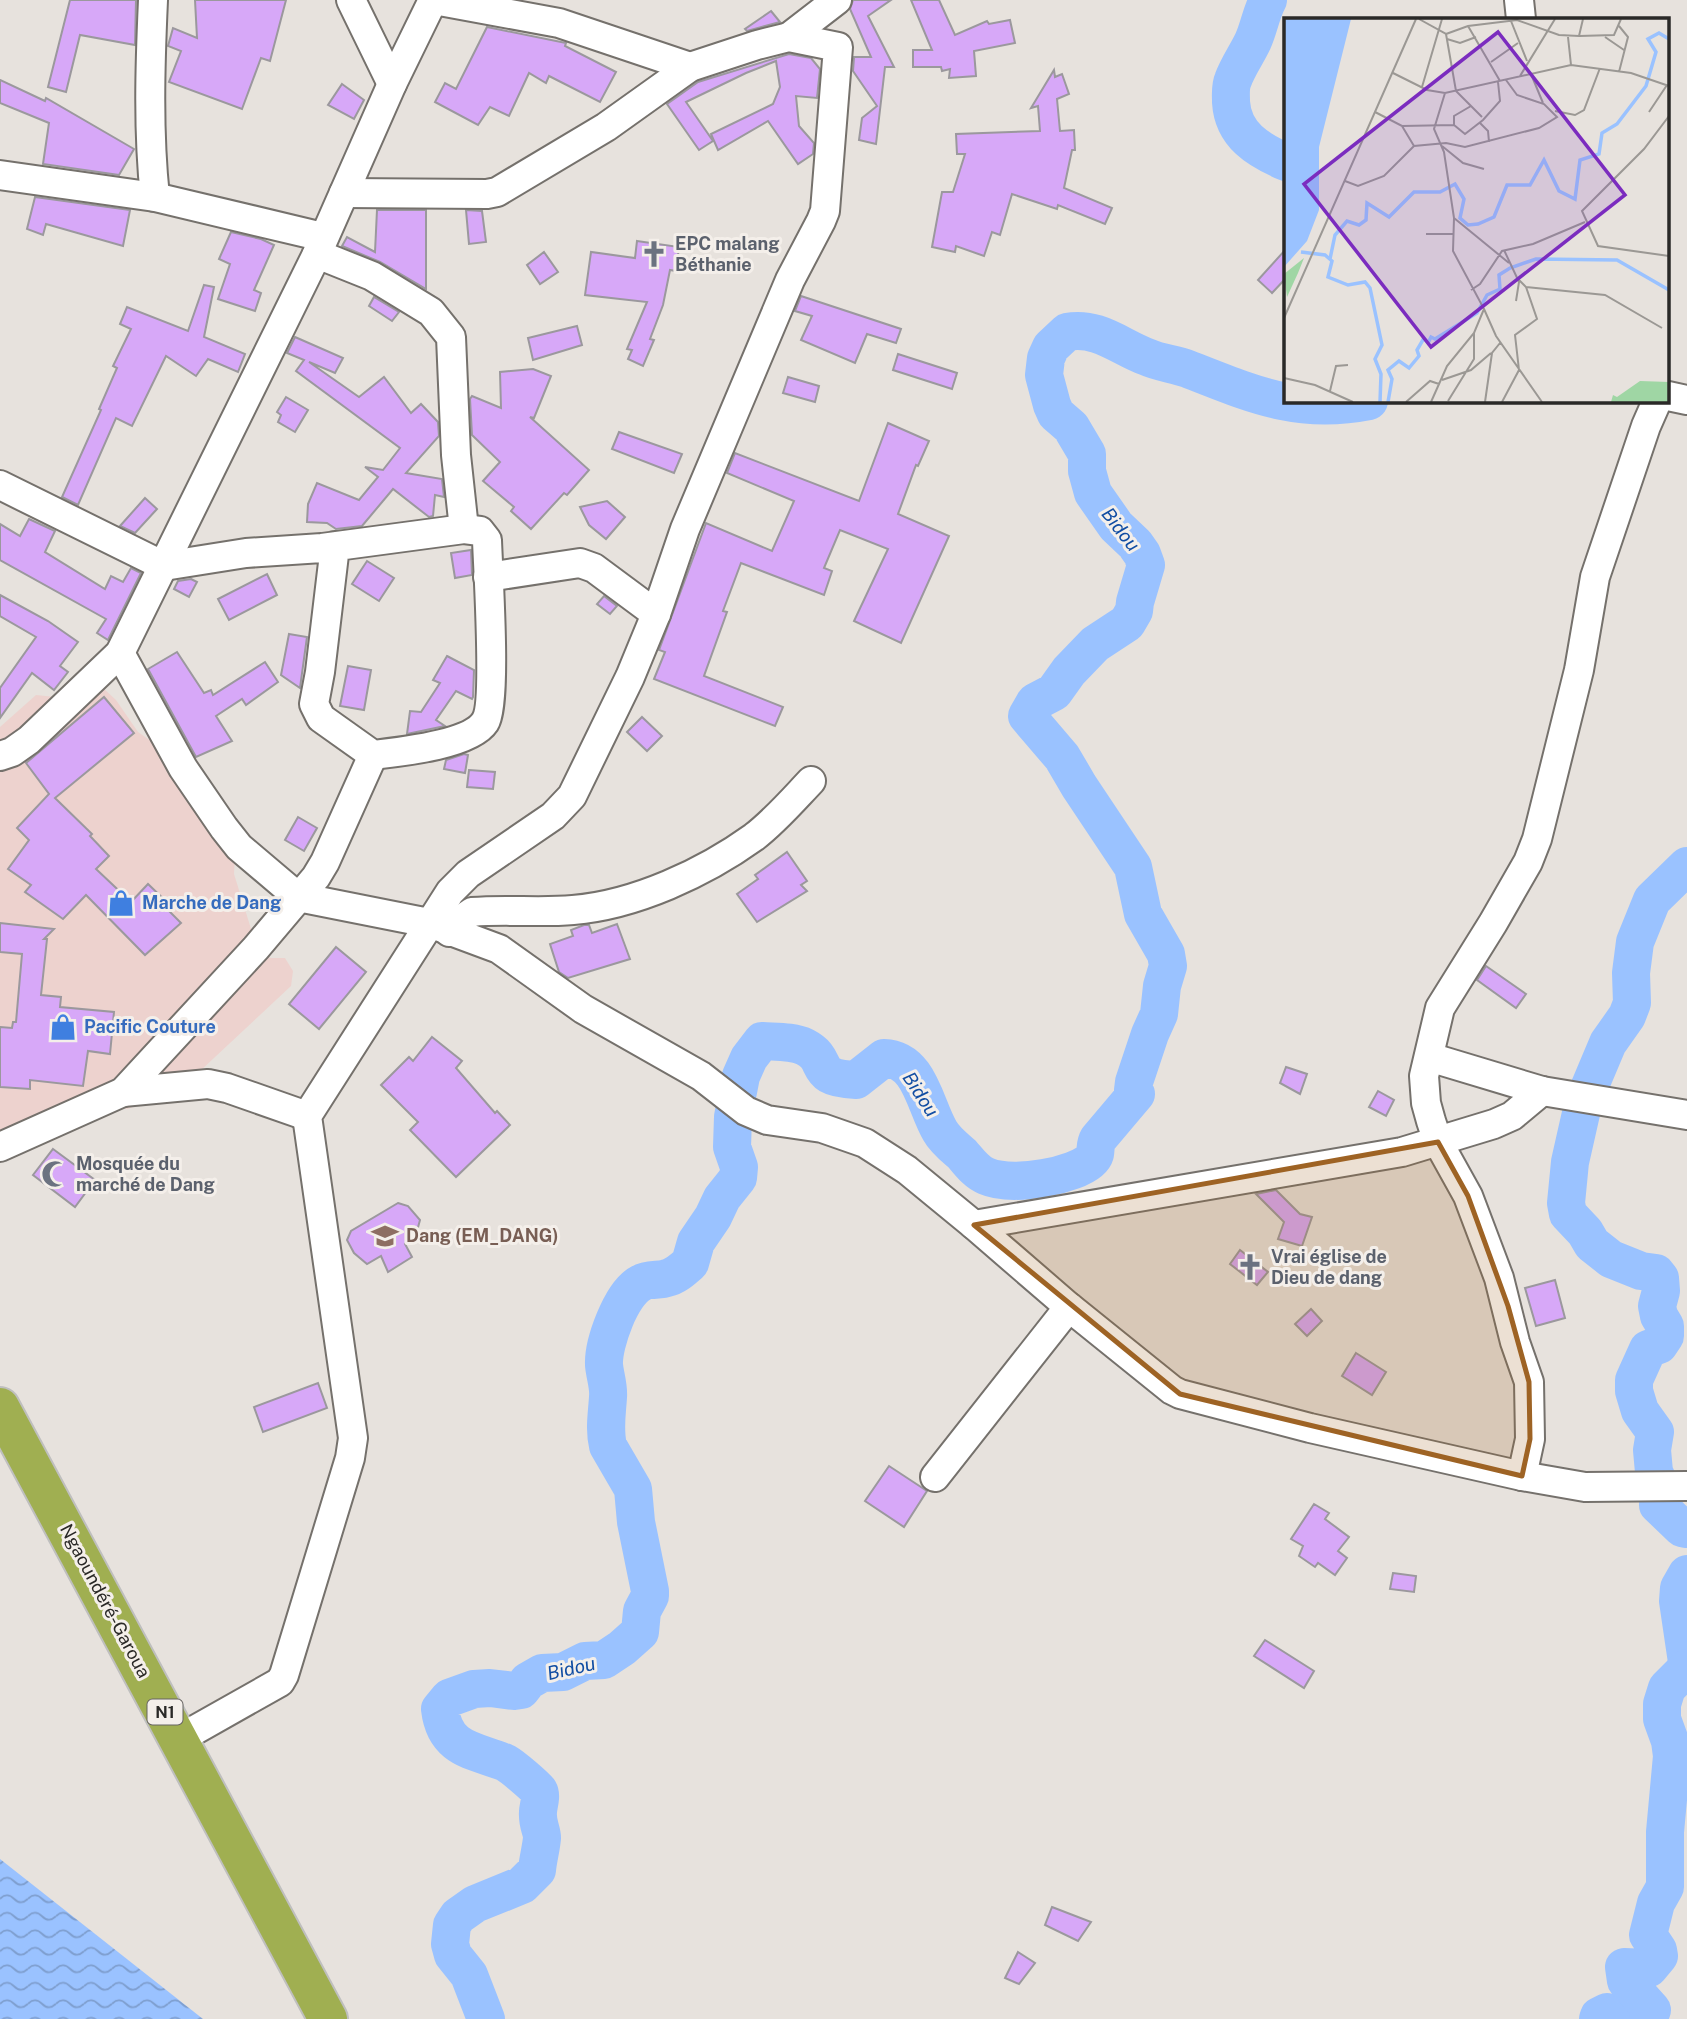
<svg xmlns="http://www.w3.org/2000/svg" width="1687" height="2019" viewBox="0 0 1687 2019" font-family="'Public Sans',sans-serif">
<defs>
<pattern id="water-waves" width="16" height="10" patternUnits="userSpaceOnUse" patternTransform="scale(1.75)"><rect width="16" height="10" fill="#9ac2ff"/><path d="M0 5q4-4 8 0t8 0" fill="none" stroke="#7e9ece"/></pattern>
</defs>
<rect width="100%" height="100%" fill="#e7e2dd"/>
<path fill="#edd2ce" d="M102,687L116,700L138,732L188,767L235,854L234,874L252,932L250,949L271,958H285L293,971L291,986L199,1072L152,1101L127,1109L114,1106L0,1146V727L36,695L84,700Z"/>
<path fill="url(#water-waves)" d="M0,1859L203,2019H0Z"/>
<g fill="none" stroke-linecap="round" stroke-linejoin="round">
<g stroke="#9ac2ff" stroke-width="38">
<path d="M1268,0C1261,13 1259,28 1253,41C1247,54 1238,66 1233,80C1230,87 1231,94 1231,102C1233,135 1258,150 1286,162"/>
<path d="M1687,866L1652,900L1635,942L1631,973L1632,1003L1627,1016L1608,1043L1584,1100L1570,1162L1566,1203L1568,1214L1585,1232L1592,1244L1611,1259L1641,1271L1656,1273L1660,1278L1661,1291L1657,1306L1659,1316L1665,1326V1336L1659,1345L1648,1349L1634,1380V1391L1640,1411L1655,1432L1652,1450L1654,1472L1659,1483L1658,1505L1682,1528L1687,1529"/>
<path d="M1687,1574L1679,1588L1678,1601L1687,1662"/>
<path d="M486,2019L469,1975L453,1955L450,1944L452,1925L458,1916L475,1904L522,1885L537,1870C538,1859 541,1849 542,1838C542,1830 537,1824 538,1812C538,1807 542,1796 539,1791C534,1785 513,1767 506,1763C475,1750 445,1751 440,1709L449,1698L474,1689L490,1688L514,1691L521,1690L528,1681L542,1673L563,1672L585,1661L604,1660L622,1648L640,1632L642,1611L650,1596V1591L636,1522L633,1489L608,1446C604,1429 607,1414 608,1397C609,1386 605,1376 604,1365C603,1344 621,1293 641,1283C649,1278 659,1281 667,1278C676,1276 683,1269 690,1263L696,1242L713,1217L722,1198L738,1178L739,1167L732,1147L733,1117L741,1076L749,1058L762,1041C775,1042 793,1041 805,1047C832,1061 809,1078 856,1080L884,1058C920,1059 925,1106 940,1131C945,1140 954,1147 962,1154C969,1162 976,1172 986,1176C1002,1183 1027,1181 1044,1178C1056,1176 1091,1168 1095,1154C1096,1148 1095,1144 1098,1139L1136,1094L1133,1090L1134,1082L1150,1034L1159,1014L1162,986L1168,966L1166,954L1143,914L1133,867L1079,786L1062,757L1027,716L1035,702L1054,692L1069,671L1095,644L1127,623L1134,611L1135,602L1146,565L1142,554L1135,544L1116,526L1093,493L1087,471V454L1071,427L1056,414L1052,405L1044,375L1046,358L1051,347L1067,332C1098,326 1120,347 1147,357C1160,363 1175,364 1188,369C1252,394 1298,415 1369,401"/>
<path d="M1598,2019L1599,2016L1607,2012L1628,2019"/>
<path d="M1648,2019L1652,2010L1626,1981L1624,1967L1649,1968L1659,1956L1658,1950L1648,1935L1656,1903L1665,1887V1832L1672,1756L1670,1741L1662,1719V1704L1667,1688L1687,1668"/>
</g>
</g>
<g fill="#d7a8f8" stroke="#9b989d" stroke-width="2">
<path d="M70,0H136L135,45L80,35L66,92L48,87Z"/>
<path d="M195,0H286L270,61L261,58L242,109L169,82L181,51L168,46L173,28L197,38Z"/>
<path d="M853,0H891L868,16L894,67H885L876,144L859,140L862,118L877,106L853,71L854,57H871L850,9Z"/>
<path d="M911,0H939L955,35L987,21L989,24L1010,20L1015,43L974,51L976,76L949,78L950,69L942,71L941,67H913V50H932Z"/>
<path d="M771,11L780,22L747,31L745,29Z"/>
<path d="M487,27L566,43L565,46L616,72L600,102L549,76L546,83L529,73L509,116L490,107L478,125L435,102L445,83L456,89Z"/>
<path d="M789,54L811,58L820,69L817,98L796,96L799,126L814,143L813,154L798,164L768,121L718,150L711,134L773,104L780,87L776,61L746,73L686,102L713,141L699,150L667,104L698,82Z"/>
<path d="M1054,70L1055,77L1062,74L1069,94L1057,99L1060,131L1074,130L1075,150H1072L1064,188L1112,208L1105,224L1058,205L1057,209L1012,194L1000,235L992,232L984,256L956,246L955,252L932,247L942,192H953L965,154H957L956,134L1040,131L1038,106L1031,108Z"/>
<path d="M0,80L45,101L46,98L134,149L119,175L43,164L49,123L0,103Z"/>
<path d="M342,84L364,100L354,119L328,105Z"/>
<path d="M35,197L130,210L123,246L46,224L43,235L27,229Z"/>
<path d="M377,210H426V289L380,262L342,246L347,237L375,252Z"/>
<path d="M466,210L482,211L486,242L469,244Z"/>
<path d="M231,232L261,239L274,245L254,290L261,293L255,311L218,299L230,264L219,259Z"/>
<path d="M637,241L679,247L676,271L670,270L663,305L650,339L654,340L643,366L628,359L632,350L627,349L647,302L585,295L591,252L635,258Z"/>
<path d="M1286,249V278L1272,293L1258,280Z"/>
<path d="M544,252L558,272L540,284L527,265Z"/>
<path d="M204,285L214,287L204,337L245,354L238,372L208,359L196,376L166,356L132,426L116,418L78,505L62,497L101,410L99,409L117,368L113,366L131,329L120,324L127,307L188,331Z"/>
<path d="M801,296L901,329L896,343L867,334L855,363L801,340L812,316L795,311Z"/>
<path d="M374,297L399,312L392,321L369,306Z"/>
<path d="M577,326L582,345L533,360L528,338Z"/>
<path d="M295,337L343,358L335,373L309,362L359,397L384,377L411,413L421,404L438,422L439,436L406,473L442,479L444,497L435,495L433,516L429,517L393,489L362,526L336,529L327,523L307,522L308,504L317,483L359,500L378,477L365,467L383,470L400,448L296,371L304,360L287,353Z"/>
<path d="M898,354L957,373L952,389L893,370Z"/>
<path d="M533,369L551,376L534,418L530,417L589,470L567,495L564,493L531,529L511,511L514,507L483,481L500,462L472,435L470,399L472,396L501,408L500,372Z"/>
<path d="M788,377L819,386L815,402L783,393Z"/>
<path d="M286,397L308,410L295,432L278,422L281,415L277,412Z"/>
<path d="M888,423L929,441L918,466L916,465L898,514L949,536L901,643L854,621L888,549L840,530L824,568L832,571L824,595L741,563L723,611L727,612L704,676L783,707L775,726L654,679L665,652L659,650L706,523L772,551L794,501L727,473L735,453L859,501Z"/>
<path d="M619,432L682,454L674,473L612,449Z"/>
<path d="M145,498L157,509L135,533L120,526Z"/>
<path d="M607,501L625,517L606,539L589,525L580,507Z"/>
<path d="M29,519L55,531L45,552L105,589L111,576L123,582L131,568L141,573L108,640L97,633L106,619L0,560V524L20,536Z"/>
<path d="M471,550L472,575L455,578L451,553Z"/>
<path d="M367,561L394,578L379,601L352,584Z"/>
<path d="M267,574L277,595L229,620L218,599Z"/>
<path d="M191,579L197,582L189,597L174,589L178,581Z"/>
<path d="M0,595L48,621L78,642L60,666L68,672L54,690L32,673L0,718V688L36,637L0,616Z"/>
<path d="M604,596L617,606L610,614L597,604Z"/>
<path d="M289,634L307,637L300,688L281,675Z"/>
<path d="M177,652L204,693L211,690L213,695L265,662L278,682L246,705L242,699L216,716L232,741L196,757L148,669Z"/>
<path d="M447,656L474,670L473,697L472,699L456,691L436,720L445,726L407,734L410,711L421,712L440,683L433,680Z"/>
<path d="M348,666L371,670L364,710L340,706Z"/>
<path d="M104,697L134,733L55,798L92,834L90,836L109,856L96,869L131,902L148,884L170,905L167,909L181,923L145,955L86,895L63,919L25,892L31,885L8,869L29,840L17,828L49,794L26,763Z"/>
<path d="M642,717L662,736L647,751L627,732Z"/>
<path d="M464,754L468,755L465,773L444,769L446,760Z"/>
<path d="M469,770L495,772L493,789L467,787Z"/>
<path d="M298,817L317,828L304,851L285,840Z"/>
<path d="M787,852L807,881L801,885L807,891L757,922L737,894L758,879L755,875Z"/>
<path d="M0,923L54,929L44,939H47L41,995L61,997L60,1007L114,1012L110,1054L88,1051L83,1086L30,1080V1089L0,1087V1027L12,1028L13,1022H16L22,954L0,952Z"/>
<path d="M617,924L630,959L568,978L559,972L550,944L573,936L571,930L584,925H589L592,933Z"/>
<path d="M336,947L366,972L319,1029L289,1004Z"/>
<path d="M1486,966L1526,994L1516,1008L1477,980Z"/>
<path d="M432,1037L462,1061L456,1068L495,1113L497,1111L510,1125L456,1177L410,1130L418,1122L381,1085L409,1057L413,1061Z"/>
<path d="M1286,1067L1307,1074L1300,1094L1280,1083Z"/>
<path d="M1378,1091L1394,1100L1386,1116L1369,1107Z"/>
<path d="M53,1149L95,1180L75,1207L33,1175Z"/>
<path d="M1276,1190L1300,1214L1312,1217L1302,1246L1278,1239L1284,1222L1256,1194Z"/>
<path d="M398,1203L408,1206L420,1220L417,1231L405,1244L412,1257L388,1272L381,1256L367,1264L354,1253L347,1240L351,1231Z"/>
<path d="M1240,1250L1268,1272L1257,1285L1230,1264Z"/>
<path d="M1555,1280L1565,1318L1536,1326L1525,1288Z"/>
<path d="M1311,1309L1322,1321L1307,1336L1295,1324Z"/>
<path d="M1356,1353L1386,1372L1372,1395L1342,1376Z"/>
<path d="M318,1383L327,1408L263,1432L254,1407Z"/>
<path d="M889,1466L927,1491L904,1527L865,1501Z"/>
<path d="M1314,1504L1329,1513L1325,1519L1349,1537L1338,1551L1347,1558L1335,1575L1318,1563L1315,1567L1299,1556L1303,1546L1291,1539Z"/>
<path d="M1393,1573L1416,1576L1414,1592L1390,1589Z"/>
<path d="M1265,1640L1314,1671L1304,1688L1254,1656Z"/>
<path d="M1052,1907L1091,1922L1078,1941L1045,1925Z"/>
<path d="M1018,1952L1035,1963L1019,1984L1005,1978Z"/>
</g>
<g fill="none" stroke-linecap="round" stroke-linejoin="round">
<defs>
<g id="minor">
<path d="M153,0C150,66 148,132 155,197"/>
<path d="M351,0L392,84"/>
<path d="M434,0L559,23L690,67"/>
<path d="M1519,0L1521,19"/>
<path d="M789,37L837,0"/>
<path d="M0,175L155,197L323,237"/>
<path d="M317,254L372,276L431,312L451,337L456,455L464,529"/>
<path d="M1668,396L1687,400"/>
<path d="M0,485L164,566L246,553L322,548L464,529L480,531L487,540C488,570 497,704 485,722C470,745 398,752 373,755L321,718L314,704L320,672L335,546"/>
<path d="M488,577L580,563L594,568L656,614"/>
<path d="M120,653L183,768L224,828L239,847L298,897L429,923L499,949L583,1009L701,1076L746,1111L767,1120L822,1128L865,1143L907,1170L974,1225L1402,1152L1494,1124L1512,1116L1542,1091"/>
<path d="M0,756L12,752L29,740L120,653L317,254L392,84L433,0"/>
<path d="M449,932L459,921L472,912C505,909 539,913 573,910C635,905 704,873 754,837C775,821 793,800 811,781"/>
<path d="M1429,1057L1542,1091L1687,1115"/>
<path d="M123,1092L208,1084L227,1088L307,1116"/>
<path d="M0,1147L123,1092L256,948L316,877L325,862L373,755"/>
<path d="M974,1225L1069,1307L1172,1390L1180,1394L1310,1428L1522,1476L1585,1487L1687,1486"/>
<path d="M1522,1476L1530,1439L1529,1382L1515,1342L1499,1278L1468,1196L1438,1142L1431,1121L1426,1103L1424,1076L1440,1008L1493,923L1528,862L1537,839L1579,670L1595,577L1646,426L1657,401"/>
<path d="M935,1477L1069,1307"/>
<path d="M179,1739L280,1682L284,1675L350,1458L353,1438L307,1116L450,892L468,874L553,816L572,796L630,677L656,614L685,529L790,280L821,221L825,211L838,47L789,37L757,45L690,67L606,127L497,192L487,194L344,193"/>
</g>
<path id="highway" d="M0,1407L328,2019"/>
</defs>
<use href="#minor" stroke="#75716c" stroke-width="32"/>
<use href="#highway" stroke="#bfbfbe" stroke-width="42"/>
<use href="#minor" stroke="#fff" stroke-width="28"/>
<use href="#highway" stroke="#a0af51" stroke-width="38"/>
</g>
<path fill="#9e6324" fill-opacity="0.2" stroke="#9e6324" stroke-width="5" stroke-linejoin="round" d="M1438,1142L1468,1196L1508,1306L1529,1382L1530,1439L1522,1476L1180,1394L974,1225Z"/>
<defs>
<symbol id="church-bare" viewBox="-9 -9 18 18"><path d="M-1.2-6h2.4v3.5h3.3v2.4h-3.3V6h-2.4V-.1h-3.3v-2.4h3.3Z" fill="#6b7280" stroke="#f4efea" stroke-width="2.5" paint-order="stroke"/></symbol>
<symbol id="shop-bare" viewBox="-9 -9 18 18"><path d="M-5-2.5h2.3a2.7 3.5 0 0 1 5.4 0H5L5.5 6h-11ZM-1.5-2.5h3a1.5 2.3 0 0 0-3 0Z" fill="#3f7fe0" stroke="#f4efea" stroke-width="2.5" paint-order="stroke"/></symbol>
<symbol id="mosque-bare" viewBox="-9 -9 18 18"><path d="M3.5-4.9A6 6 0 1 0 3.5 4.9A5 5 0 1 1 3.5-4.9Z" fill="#6b7280" stroke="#f4efea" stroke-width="2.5" paint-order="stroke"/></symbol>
<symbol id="school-bare" viewBox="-9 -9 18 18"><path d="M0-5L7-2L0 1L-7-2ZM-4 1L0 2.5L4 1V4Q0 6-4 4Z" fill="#8d6e63" stroke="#f4efea" stroke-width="2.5" paint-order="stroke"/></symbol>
</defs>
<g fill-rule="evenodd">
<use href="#church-bare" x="635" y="235" width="38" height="38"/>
<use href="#shop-bare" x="102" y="884" width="38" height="38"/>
<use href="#shop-bare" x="44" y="1008" width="38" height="38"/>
<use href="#mosque-bare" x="36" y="1155" width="38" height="38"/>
<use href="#school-bare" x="366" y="1217" width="38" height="38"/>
<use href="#church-bare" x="1231" y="1248" width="38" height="38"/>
</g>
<g text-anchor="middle" stroke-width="6" stroke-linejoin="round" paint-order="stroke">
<rect fill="#f4efea" stroke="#676462" stroke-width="2" x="147.5" y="1699.5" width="35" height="25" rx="5"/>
<g font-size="16" font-weight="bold" fill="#2a2927">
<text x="165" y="1718">N1</text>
</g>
<g font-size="18" font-weight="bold" fill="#5b616d" stroke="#f4efea" text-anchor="start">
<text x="675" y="250">EPC malang<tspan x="675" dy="21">Béthanie</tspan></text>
<text x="76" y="1170">Mosquée du<tspan x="76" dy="21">marché de Dang</tspan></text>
<text x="1271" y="1263">Vrai église de<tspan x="1271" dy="21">Dieu de dang</tspan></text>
</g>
<g font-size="18" font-weight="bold" fill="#366cbe" stroke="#f4efea" text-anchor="start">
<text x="142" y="909">Marche de Dang</text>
<text x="84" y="1033">Pacific Couture</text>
</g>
<g font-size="18" font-weight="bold" fill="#785e54" stroke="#f4efea" text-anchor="start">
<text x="406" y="1242">Dang (EM_DANG)</text>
</g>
<g font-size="18" fill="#2a2927" stroke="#f4efea">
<text transform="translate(105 1601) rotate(62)" y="6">Ngaoundéré-Garoua</text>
</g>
<g font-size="19" font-style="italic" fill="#114da3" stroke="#f4efea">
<text transform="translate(1121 529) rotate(52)" y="7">Bidou</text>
<text transform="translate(921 1094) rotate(57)" y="7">Bidou</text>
<text transform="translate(571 1668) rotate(-13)" y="7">Bidou</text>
</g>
</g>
<g transform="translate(1284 18)">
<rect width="385" height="385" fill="#e7e2dd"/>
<path d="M356,363L385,364V384H327L329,377L333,379Z" fill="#9fd6a4"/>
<path d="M20,240L14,255L3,279L0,256Z" fill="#9fd6a4"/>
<path d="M0,1H67L35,129V192L23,223L0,249Z" fill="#9ac2ff"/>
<path fill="none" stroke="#9ac2ff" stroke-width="3.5" d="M17,234L41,237L48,243L44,259L64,267L81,264L86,270L98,327L91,341L97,356L96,384M46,241L51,217L63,203L75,207L82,202L83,185L105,199L130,174H156L171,166L180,181L176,200L184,207L194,206L210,199L223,167H246L260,142L275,173L291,181L296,142L315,136L318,115L333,106L362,68L372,34L364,21L375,15L385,21M104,384L108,361L104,352L115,343L125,350L135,338L133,332L140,320L144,325L147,319L151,321L193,295L203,277L216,271L215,257L226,250L252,241L333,242L385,272"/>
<path fill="none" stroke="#9b9894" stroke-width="2" d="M135,1L162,16L172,73L198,99M227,3L243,43M184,8L216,63M335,8L344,19L335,54M162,16L184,8L233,2L275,17L295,18L299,1M295,18L330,17L337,1M284,19L287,47M321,19L340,32M163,21L176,25L192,19M207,44L234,25M109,55L143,72L161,75L287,47L347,55L385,68M247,56L259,85M236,58L271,1M138,69L158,1M161,75L150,111L160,134L170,200L225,245M271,93L291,97L300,92L316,50M91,94L118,108L170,107M365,94L383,67M385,98L360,131L298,193L314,228L385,238M196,105L204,113L205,124M170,107L181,116L199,102L216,83L214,64M170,107V98L187,88M118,108L130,128M158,128L179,145L200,151M61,163L74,168L100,158L130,128L162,125L181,129L255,110L273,99L260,86L233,77L222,62M142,216H169M220,232L235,264L232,283M242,269L321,277L378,310M187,272L196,266L218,233L249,226L301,204M200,291L212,318L258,384M0,300L132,1M0,360L31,367L69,384M158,362L187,352L207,335M46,373L52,348L64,347M164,383L190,341V315M122,384L146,363L155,366M147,384L163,348L190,315L200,291L169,233L170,200M201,384L208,335L216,325M218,384L235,352L231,317L253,301L242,269L234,261"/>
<path fill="#7b2cbf" fill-opacity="0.15" stroke="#7b2cbf" stroke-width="3.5" d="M214,14L341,177L147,329L20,166Z"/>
<rect width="385" height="385" fill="none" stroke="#2a2927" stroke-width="3.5"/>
</g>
</svg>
